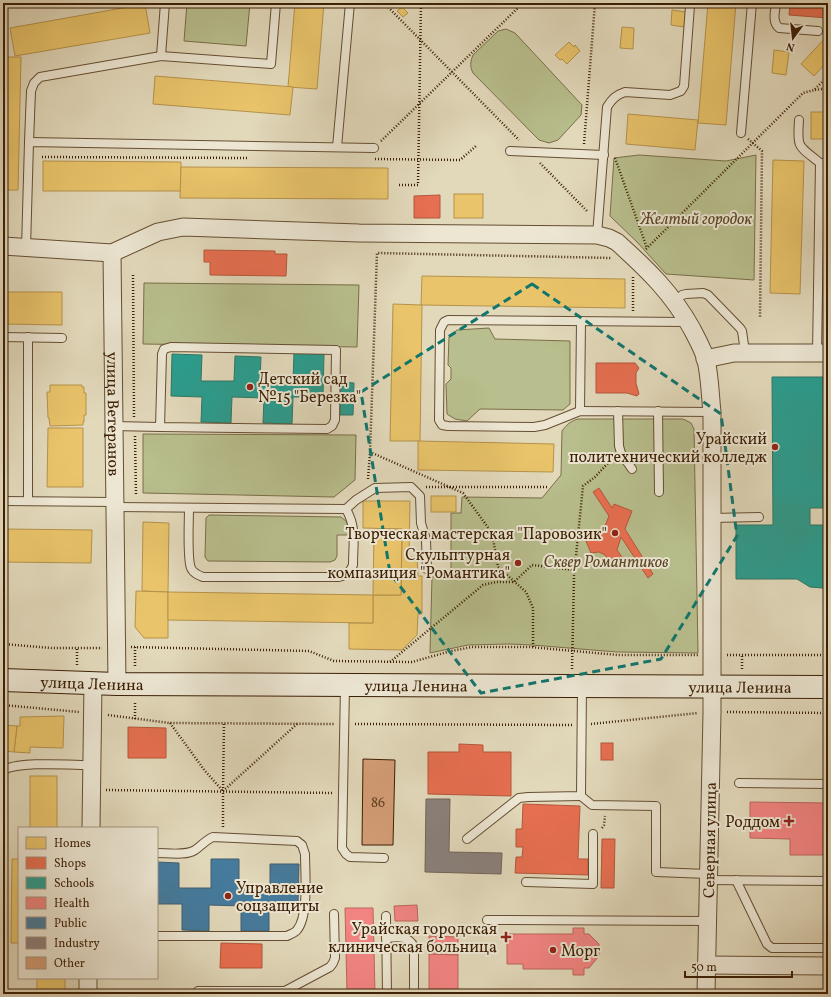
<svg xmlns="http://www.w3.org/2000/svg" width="831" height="997" viewBox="0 0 831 997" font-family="Vollkorn,serif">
<rect width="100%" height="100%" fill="#e2d9bb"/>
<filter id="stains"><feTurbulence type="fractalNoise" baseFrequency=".005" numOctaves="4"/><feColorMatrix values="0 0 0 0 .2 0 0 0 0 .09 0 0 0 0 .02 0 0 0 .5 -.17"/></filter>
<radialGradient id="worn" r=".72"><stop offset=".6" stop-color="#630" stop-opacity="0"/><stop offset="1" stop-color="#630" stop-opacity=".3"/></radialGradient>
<g fill="#b8be8d" stroke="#7a6e48">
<path d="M187,3H250L246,46L184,41Z"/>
<path d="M506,29L515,33L582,105L581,115L558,140L549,143L539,140L473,73C470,67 470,62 473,55L498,31Z"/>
<path d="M639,155L726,161L756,155L754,280L666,274L637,242L610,216L614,158Z"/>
<path d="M144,283L359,285L357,347L143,344Z"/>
<path d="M489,328L495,339L570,341V404L563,410L480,409L467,421L455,419L447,414L446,384L451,379V368L448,365L449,337L457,330Z"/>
<path d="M578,419H683L691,423L694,429L698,653L617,652L532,645L509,644L468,645L430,653L432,577L451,576V513H461L462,497L542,498L561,475L562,431C567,424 571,421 578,419Z"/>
<path d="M143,434L356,435L355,480L334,497L143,493Z"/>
<path d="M209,515L341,517L347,522L348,535H337V556L335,560L330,562L208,561L205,557L206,518Z"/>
</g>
<g fill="#e9c46a" stroke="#b5924b">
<path d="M295,3H324L317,89L288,87Z"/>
<path d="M708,3H736L726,125L698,123Z"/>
<path d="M145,4L150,33L15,56L10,28Z"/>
<path d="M402,7L408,13L403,17L397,11Z"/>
<path d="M672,10L686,12L684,27L671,25Z"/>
<path d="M622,27L634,28L633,49L620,48Z"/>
<path d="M828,35V61L814,76L801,64Z"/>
<path d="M569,42L574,47L575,45L580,51L567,64L562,59L560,60L555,55Z"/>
<path d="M774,50L789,52L786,75L772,73Z"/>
<path d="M3,57H21L18,190H3Z"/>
<path d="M155,76L293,87L290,115L153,104Z"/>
<rect x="811" y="112" width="17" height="27"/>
<path d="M628,114L698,120L695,150L626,144Z"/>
<path d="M773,160L804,161L800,294L770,293Z"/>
<path d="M43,161L181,162V191H43Z"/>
<path d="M181,167L388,168V199L180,198Z"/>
<rect x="454" y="194" width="29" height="24"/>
<path d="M422,276L625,279V308L421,305Z"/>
<path d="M3,292H62V325L3,324Z"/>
<path d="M393,304L422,305L420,441H390Z"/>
<path d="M50,385H82V387H84V393H86V415H84V422H83V425L50,426L49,418H48L47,392H50Z"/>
<path d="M48,428H83V487H47Z"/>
<path d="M418,441L554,444L553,472L418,470Z"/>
<rect x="431" y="496" width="25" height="16"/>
<path d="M363,501H410L409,557H417L418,576H422V614H418L417,635L402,650L349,649V623H373V595H401L402,529L363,528Z"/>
<path d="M143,522L169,523L168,592L142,591Z"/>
<path d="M3,529L92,530L91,563L3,562Z"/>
<path d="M374,529H402L401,595H373Z"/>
<path d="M136,591L168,592V638H144L135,627Z"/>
<path d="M168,592L373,595V623L168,620Z"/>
<path d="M64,716L63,748L30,747V753L14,752L17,726H20V717Z"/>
<path d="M3,725L17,726L14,752L3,751Z"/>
<rect x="30" y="776" width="27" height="52"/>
<path d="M12,859H19V943H11Z"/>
<rect x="37" y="978" width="28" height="16"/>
<rect x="96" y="992" width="81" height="2"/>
</g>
<g fill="#e76f51" stroke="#b4573a">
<path d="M790,3H828V18L789,15Z"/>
<path d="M440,195V218H414V196Z"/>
<path d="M204,250L275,251V254H287L286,276L210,275V262H204Z"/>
<path d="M596,363H635L639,368L636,373V383L639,394L637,396L627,393H596Z"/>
<path d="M599,488L612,508L614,504L632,511L625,529L653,574L648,578L621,537L617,550L622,557L610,562L605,555L599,552L591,553L586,541L593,538L600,539L609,516L593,492Z"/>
<path d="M128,727L166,728V758H128Z"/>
<rect x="601" y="743" width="12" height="17"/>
<path d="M459,744L483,745V752H511V796L428,794V752H459Z"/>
<path d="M523,804L580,806L578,859H588V875L515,873L516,857H522L523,847H516V829H522Z"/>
<path d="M602,839H615L614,888H601Z"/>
<path d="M221,943L262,944V968H220Z"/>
</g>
<g fill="#2a9d8f" stroke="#2f7765">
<path d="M294,353L324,354L323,397H293L292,424L263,423L264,398L232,397L231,423L201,422L202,397L171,396L172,354L202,355L201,381H234L235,356L261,357L260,380L293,381Z"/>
<path d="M772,377H828L827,508H810V525H828V587L822,588L810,587L797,579H736V525H773Z"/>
<path d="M341,382L354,383L353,415H340Z"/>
</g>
<g fill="#f28482" stroke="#bb665c">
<path d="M750,802L828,803V855H790V839L750,838Z"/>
<path d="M417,905L418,921H395L394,906Z"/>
<path d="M345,908H373L374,950L346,951Z"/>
<path d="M573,928H584V934H589L599,944V956L589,968H584V975H573V969H523V964H507V934H573Z"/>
<path d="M429,936L458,937V955L429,954Z"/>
<path d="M374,950L375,994H347L346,951Z"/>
<path d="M429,954L458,955V994H418V990H429Z"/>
<rect x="745" y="991" width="68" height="3"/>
</g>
<path fill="#457b9d" stroke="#425f6f" d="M211,859H239V887H270V864H299L298,905H269V931H241V906L209,905V931L182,930V904H157V862L179,863V888H211Z"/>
<path fill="#8a817c" stroke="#736458" d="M426,799H450L449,852L502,853L501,874L425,872Z"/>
<path fill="#d49d76" stroke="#3c1f04" d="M363,759L395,760L393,845H362Z"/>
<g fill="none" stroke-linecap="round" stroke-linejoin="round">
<defs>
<g id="service">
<path d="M776,3C775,12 772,22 779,28L818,31"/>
<path d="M161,56L165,3"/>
<path d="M799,120C797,149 798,145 820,163"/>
<path d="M741,133L752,3"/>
<path d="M29,142L31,91L34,83L40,77L161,56L271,64L276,3"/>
<path d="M337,147L350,3"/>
<path d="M510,151L604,155"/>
<path d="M597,235L607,107C612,99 616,95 625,92L670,95L681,91L684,86L690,6L687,3"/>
<path d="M26,248L29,142L374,148"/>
<path d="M675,301L682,295L686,294L703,293L708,295L740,328L742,331L745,352"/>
<path d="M687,322L448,320L444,322L440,330L439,420L442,425L448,426L534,427L545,425L580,411L712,412"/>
<path d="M3,337L62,338"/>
<path d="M28,337V501"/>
<path d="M817,353L820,163H828"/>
<path d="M580,411L581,321"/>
<path d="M618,411L619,446L621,453L632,469"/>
<path d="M658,411L659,492"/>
<path d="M114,426L160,427L327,429L332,426L335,420L336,350L171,347L164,349L162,354L160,427"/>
<path d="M3,501L115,502"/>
<path d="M115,507L346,509L356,500L375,488L411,487L420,496L421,523L426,540L427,569"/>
<path d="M189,508C189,520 187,559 191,568C193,573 198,575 203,577H339C347,575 350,572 353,565C353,544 357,528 346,509"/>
<path d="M712,518L759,517"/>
<path d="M345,686L342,848L346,854L350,857L384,858"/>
<path d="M3,770C21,761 70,765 92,765"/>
<path d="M739,783L828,784"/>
<path d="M581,796L592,805L656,806V872L708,874"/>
<path d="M467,839L519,798L528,797L581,796L582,686"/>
<path d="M157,853C168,853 186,856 195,850C202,845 206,840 213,837L297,841L302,845L305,854C305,872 309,916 297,930C295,933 290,934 287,936H157"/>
<path d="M708,880L828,881"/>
<path d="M736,880L767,944L772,948H828"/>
<path d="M526,882L593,884V834"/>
<path d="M386,916L387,994"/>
<path d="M487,920L707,921"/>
<path d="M386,938C397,937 409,935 414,947V994"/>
<path d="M198,991H285"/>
<path d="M285,994V991L330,967L333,963L335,958L334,914"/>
</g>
<g id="minor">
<path d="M3,246L112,253L158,232L183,227L359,233L597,235L609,238L617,242C648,270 672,293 692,329C697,339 703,349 706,360C710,377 710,394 712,412V713L706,994"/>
<path id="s1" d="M112,253L117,684"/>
<path d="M705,359L734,353H828"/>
<path d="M91,828L93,683"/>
<path d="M706,965L828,966"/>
<path d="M88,994V978"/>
</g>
<g id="secondary">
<path id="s2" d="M3,680L117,684L828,687"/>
</g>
</defs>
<use href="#service" stroke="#664e32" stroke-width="10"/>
<use href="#minor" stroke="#664e32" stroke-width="19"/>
<use href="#secondary" stroke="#3c1f04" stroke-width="24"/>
<g stroke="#3c1f04" stroke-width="2.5" stroke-dasharray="1 2" stroke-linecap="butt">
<path d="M384,3L519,140"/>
<path d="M815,90L828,88"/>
<path d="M748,139L762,151L760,317"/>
<path d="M381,141L523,3"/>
<path d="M584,144L595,3"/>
<path d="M42,157L248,158"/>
<path d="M615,158L647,248"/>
<path d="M375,159L460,160L476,146"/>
<path d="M540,163L588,212"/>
<path d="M399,185H418L421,3"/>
<path d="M646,249L803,93L814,90L828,76"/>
<path d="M133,275L134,417"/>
<path d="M633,277V312"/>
<path d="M135,436L136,496"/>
<path d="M368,479L370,452"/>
<path d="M426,487H549"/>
<path d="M3,644L51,648H102"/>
<path d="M131,647L309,651L334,661L412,662L451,651L472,647H530L618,655H698"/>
<path d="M135,647V667"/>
<path d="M533,647V608L526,592L498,567L492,533L463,493L370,452L377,253L612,258"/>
<path d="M727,655H828"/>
<path d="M390,662L483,585L496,582H514L532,565L574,570"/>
<path d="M77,665V649"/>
<path d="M572,669L574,576L583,486L595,477L608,463L609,454"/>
<path d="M742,669V655"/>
<path d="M3,705L79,712"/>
<path d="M727,712L828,713"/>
<path d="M108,715L170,723L334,724"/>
<path d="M135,719V702"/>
<path d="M170,723L205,771L223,791"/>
<path d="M355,724L572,725"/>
<path d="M591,724L698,713"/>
<path d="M106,790L333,793"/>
<path d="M223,791L224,723"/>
<path d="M223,827V791L297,724"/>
<path d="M602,828L604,825L605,816"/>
</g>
<use href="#service" stroke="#ece6d3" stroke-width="8"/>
<use href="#minor" stroke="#ece6d3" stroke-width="17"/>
<use href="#secondary" stroke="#ece6d3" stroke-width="22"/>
</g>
<path fill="none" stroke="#0f766e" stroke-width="3" stroke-dasharray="8 5" stroke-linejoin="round" d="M532,284L721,414L737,536L661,659L481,693L390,573L361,392Z"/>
<g fill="#8f2418" stroke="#ece6d3" stroke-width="1.5">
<circle cx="250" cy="387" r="4"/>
<circle cx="775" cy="447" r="4"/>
<circle cx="615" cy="533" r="4"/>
<circle cx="518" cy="563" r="4"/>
<path d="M787 815h4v4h4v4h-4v4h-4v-4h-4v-4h4z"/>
<circle cx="228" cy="896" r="4"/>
<path d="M504 931h4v4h4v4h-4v4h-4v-4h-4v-4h4z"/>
<circle cx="553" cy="950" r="4"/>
</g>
<g text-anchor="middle" stroke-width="4" stroke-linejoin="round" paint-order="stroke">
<g font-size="14" fill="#623e20">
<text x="378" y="807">86</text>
</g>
<g font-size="16" font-style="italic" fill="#5b4726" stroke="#ece6d3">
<text x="696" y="224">Желтый городок</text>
<text x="606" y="567">Сквер Романтиков</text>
</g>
<g font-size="16" fill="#3c1f04" stroke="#ece6d3" text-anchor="end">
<text x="258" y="384" text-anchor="start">Детский сад<tspan x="258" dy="18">№15 "Березка"</tspan></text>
<text x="767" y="444">Урайский<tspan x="767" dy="18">политехнический колледж</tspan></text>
<text x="607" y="539">Творческая мастерская "Паровозик"</text>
<text x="510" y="560">Скульптурная<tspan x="510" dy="18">компазиция "Романтика"</tspan></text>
<text x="780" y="827">Роддом</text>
<text x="236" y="893" text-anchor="start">Управление<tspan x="236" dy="18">соцзащиты</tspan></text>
<text x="497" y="934">Урайская городская<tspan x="497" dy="18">клиническая больница</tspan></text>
<text x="561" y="956" text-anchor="start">Морг</text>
</g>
<g font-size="16" fill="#3c1f04" stroke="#ece6d3">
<text dy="6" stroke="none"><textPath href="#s1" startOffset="161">улица Ветеранов</textPath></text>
<text dy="6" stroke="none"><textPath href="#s2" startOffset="89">улица Ленина</textPath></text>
<text dy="6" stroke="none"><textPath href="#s2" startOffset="413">улица Ленина</textPath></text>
<text dy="6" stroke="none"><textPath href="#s2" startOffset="737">улица Ленина</textPath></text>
<text transform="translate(709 840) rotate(-89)" y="6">Северная улица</text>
</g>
</g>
<rect width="831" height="997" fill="none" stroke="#e2d9bb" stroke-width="16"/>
<rect x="4" y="4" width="823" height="989" fill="none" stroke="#3c1f04" stroke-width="2"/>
<rect x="8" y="8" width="815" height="981" fill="none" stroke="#3c1f04"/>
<rect x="18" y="827" width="140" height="152" fill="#ece6d3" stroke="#a69680"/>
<rect x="26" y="837" width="20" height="12" fill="#e9c46a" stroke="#a69680"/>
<text x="54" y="847" font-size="12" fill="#3c1f04">Homes</text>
<rect x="26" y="857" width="20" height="12" fill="#e76f51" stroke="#a69680"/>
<text x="54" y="867" font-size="12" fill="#3c1f04">Shops</text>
<rect x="26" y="877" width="20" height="12" fill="#2a9d8f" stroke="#a69680"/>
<text x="54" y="887" font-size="12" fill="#3c1f04">Schools</text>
<rect x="26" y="897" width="20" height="12" fill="#f28482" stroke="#a69680"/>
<text x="54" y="907" font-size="12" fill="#3c1f04">Health</text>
<rect x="26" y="917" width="20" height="12" fill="#457b9d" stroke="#a69680"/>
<text x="54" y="927" font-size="12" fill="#3c1f04">Public</text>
<rect x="26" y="937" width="20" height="12" fill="#8a817c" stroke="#a69680"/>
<text x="54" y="947" font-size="12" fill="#3c1f04">Industry</text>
<rect x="26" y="957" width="20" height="12" fill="#d49d76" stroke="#a69680"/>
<text x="54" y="967" font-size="12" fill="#3c1f04">Other</text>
<g transform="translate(793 38) rotate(195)" stroke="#ece6d3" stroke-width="3" paint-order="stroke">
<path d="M0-3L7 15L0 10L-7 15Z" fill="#3c1f04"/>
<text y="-6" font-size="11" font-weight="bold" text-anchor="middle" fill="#3c1f04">N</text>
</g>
<path d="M685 971v6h107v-6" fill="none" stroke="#3c1f04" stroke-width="2"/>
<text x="691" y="971" font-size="12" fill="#3c1f04" stroke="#ece6d3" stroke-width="3" paint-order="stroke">50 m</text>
<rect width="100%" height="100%" filter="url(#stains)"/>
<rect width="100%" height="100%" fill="url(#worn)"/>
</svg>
